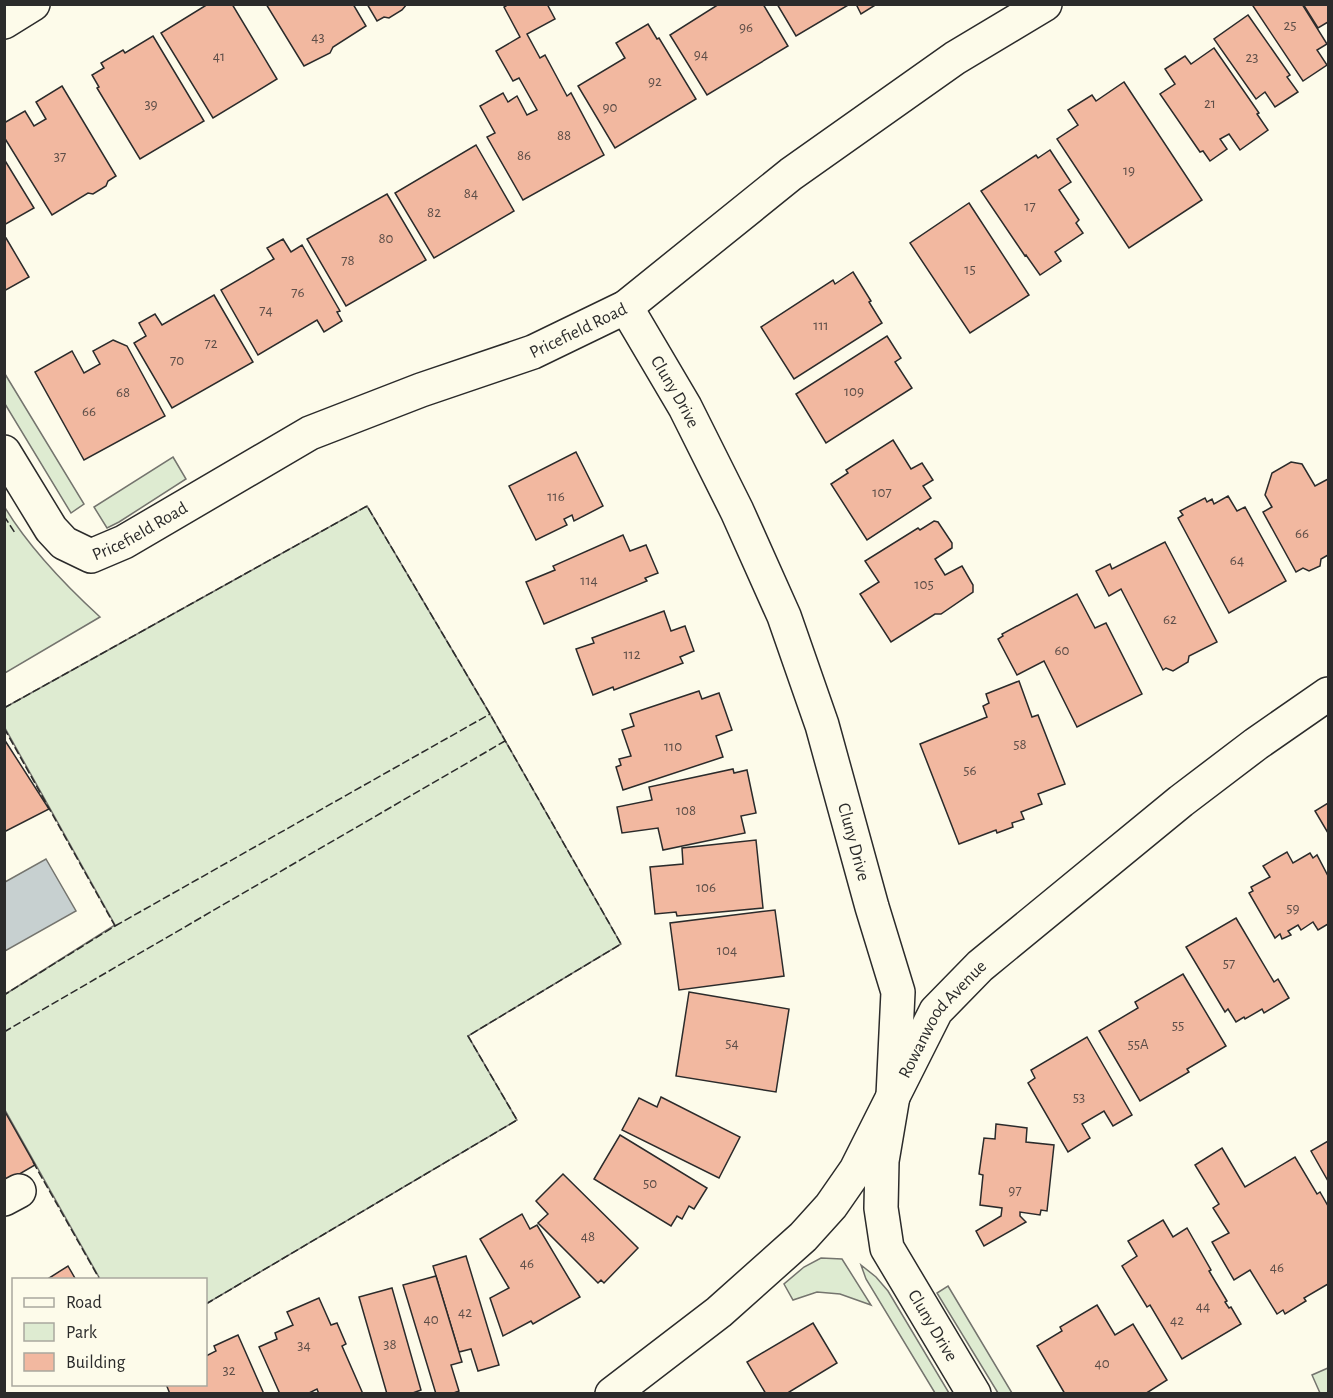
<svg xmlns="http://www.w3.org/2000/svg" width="1333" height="1398" viewBox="0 0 1333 1398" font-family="'Alegreya Sans',sans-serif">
<rect width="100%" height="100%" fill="#fdfbea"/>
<g fill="#deebd1" stroke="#74746e" stroke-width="1.5">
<path d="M5,374L84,504L71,513L5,404Z"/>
<path d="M173,457L186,479L119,522L107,528L94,507Z"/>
<path d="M4,506C29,548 64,584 100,617L5,673Z"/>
<path d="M367,506L490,714L621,944L468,1036L517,1120L206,1304V1280L100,1279L5,1110L4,995L115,925L5,728L4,708Z"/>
<path d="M821,1258L842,1259L871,1305L840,1294L817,1292L793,1300L784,1284L804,1267Z"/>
<path d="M861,1265L876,1277L888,1291L949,1393H935L866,1279Z"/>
<path d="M948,1286L1012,1393H998L937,1293Z"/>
<path d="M1328,1368V1393H1320L1312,1375Z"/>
</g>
<path fill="#c7d0d0" stroke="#74746e" stroke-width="1.5" d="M46,859L76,911L5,951V882Z"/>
<g fill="#f2b8a0" stroke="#2b2b2b" stroke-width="1.5">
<path d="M208,4H232L277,79L213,118L161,33Z"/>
<path d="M266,4H353L366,26L333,47L330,53L304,66Z"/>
<path d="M367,4H407L402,10L389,18L384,17L377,21Z"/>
<path d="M509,4H547L555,19L527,34L540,58L545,55L567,96L571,93L604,155L523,200L487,137L495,133L480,106L503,93L508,102L517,96L527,115L537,110L519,78L513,81L496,51L520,37L504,7Z"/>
<path d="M719,4H763L788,46L707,95L670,35Z"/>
<path d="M777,4H850L796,36Z"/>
<path d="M856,4H877L861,14Z"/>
<path d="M1256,4H1302L1327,44L1317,50L1327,65L1303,81L1253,6Z"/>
<path d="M1303,4H1328V22L1318,28Z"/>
<path d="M1248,15L1290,75L1287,77L1298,92L1275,107L1265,92L1256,99L1214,39Z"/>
<path d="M648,24L657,39L659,38L696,99L615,148L578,86L625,58L616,43Z"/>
<path d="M153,36L204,121L140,159L97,88L99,87L92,75L104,68L101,63L123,50L125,53Z"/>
<path d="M1214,48L1259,113L1257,114L1268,130L1240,150L1229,134L1220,139L1227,149L1210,161L1203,151L1200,152L1160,94L1175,84L1165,69L1185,56L1191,64Z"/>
<path d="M1124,82L1202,200L1129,248L1057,139L1078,125L1068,110L1092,95L1096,101Z"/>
<path d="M62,86L116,176L108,181L106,186L93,194L88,193L52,215L4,137V123L25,111L34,126L46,119L36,102Z"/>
<path d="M476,145L514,211L434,258L395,193Z"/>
<path d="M1050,150L1071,182L1059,190L1079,220L1076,223L1083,233L1055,252L1061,261L1040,275L1026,255L1025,256L981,191L1036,155L1038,158Z"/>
<path d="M4,159L34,208L4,225Z"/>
<path d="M387,194L426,260L346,306L307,239Z"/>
<path d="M969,203L1029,295L970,333L910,243Z"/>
<path d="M6,238L29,277L4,291V239Z"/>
<path d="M283,239L291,252L302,245L340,311L337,312L342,321L324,332L317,320L258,355L221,290L274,259L267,248Z"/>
<path d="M853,272L871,301L869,302L882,323L794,379L761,327L833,280L835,284Z"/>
<path d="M214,295L253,362L172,408L134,343L146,336L139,323L155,314L162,325Z"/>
<path d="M887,336L901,358L895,362L912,388L826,443L796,394Z"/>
<path d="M113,340L127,346L165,416L84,460L35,372L72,351L84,373L100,364L93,351Z"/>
<path d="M893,440L911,469L922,463L933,480L923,486L931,498L867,540L831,484L848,473L846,470Z"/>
<path d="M576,452L603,506L574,521L572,515L564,519L567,525L536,540L509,486Z"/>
<path d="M1291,462L1302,464L1315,486L1328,479V555L1321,559L1320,566L1309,571L1303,568L1296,572L1263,512L1272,507L1265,495L1272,473Z"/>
<path d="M1228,496L1237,511L1245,507L1286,581L1229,613L1178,518L1183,515L1180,511L1205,498L1207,502L1212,499L1214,504Z"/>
<path d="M934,521L938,522L952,543V548L935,559L945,575L962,566L973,585V592L941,614H935L891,642L860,594L879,582L865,561L918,528L920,530Z"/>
<path d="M623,535L630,551L646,545L658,573L645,578L647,581L544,624L526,582L555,570L553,566Z"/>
<path d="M1165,542L1217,642L1189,656L1188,662L1173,671L1166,668L1163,670L1121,589L1109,596L1096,571L1110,564L1112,569Z"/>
<path d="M1077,594L1095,628L1106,623L1142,694L1077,727L1044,661L1017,675L998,639L1003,636L1002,634Z"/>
<path d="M664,611L671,631L685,626L694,651L680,657L683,663L614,690L613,687L593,695L576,649L594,643L592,638Z"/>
<path d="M1019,681L1032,717L1038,715L1065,784L1038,794L1042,804L1021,812L1024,819L1012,823L1013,827L997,833L996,830L959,844L920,744L987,717L983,706L989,703L986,694Z"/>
<path d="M699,691L702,699L719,693L732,730L716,736L723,757L623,790L616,767L621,765L619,759L631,756L622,730L634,726L630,714Z"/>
<path d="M4,739L49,809L4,832Z"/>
<path d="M733,769L734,773L747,770L756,813L741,816L745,833L663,850L658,828L622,833L617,807L652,800L649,787Z"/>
<path d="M1328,803V833L1315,811Z"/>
<path d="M756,840L763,908L677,916L676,912L655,914L650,867L683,864L682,848Z"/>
<path d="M1287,852L1293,863L1310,853L1313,858L1317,855L1328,876V924L1318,930L1313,922L1301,930L1298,925L1288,931L1291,935L1282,939L1280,934L1275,938L1249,893L1253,891L1251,887L1270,877L1263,866Z"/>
<path d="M775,910L784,976L679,990L670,923Z"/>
<path d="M1236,918L1274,982L1278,979L1289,998L1264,1013L1262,1009L1245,1019L1244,1017L1236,1022L1228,1009L1225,1012L1186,947Z"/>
<path d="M1183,974L1226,1046L1187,1069L1189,1072L1140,1101L1099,1031L1138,1008L1135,1002Z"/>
<path d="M689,992L789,1009L776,1092L676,1076Z"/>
<path d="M1087,1037L1132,1115L1113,1126L1104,1111L1082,1124L1090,1138L1068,1152L1028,1083L1035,1078L1031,1070Z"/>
<path d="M661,1097L740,1137L719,1178L622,1130L639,1098L657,1107Z"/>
<path d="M4,1110L35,1165L4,1183Z"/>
<path d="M996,1124L1027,1128L1026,1142L1054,1145L1047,1211L1041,1210L1040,1215L1020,1212V1216L1026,1222L984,1246L976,1231L1001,1216L1002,1208L980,1205L983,1175L979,1174L984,1138L995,1139Z"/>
<path d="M620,1135L707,1188L694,1209L689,1206L682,1219L677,1216L671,1226L594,1179Z"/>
<path d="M1328,1141V1181L1311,1151Z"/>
<path d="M1222,1148L1245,1187L1295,1157L1317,1194L1320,1192L1328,1206V1284L1304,1298L1306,1301L1285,1314L1283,1310L1277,1314L1250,1270L1234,1280L1212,1242L1229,1233L1213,1208L1219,1204L1195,1165Z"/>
<path d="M563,1174L638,1248L604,1283L601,1280L598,1283L538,1223L548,1214L536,1201Z"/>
<path d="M522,1214L530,1229L537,1225L580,1297L533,1324L531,1321L503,1336L490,1298L509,1288L480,1239Z"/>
<path d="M1163,1220L1173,1237L1187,1228L1211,1270L1209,1271L1227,1301L1225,1302L1229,1308L1231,1307L1241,1324L1182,1359L1150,1305L1147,1307L1122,1266L1137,1256L1128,1241Z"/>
<path d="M466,1256L499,1365L478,1371L471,1349L459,1352L433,1266Z"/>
<path d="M68,1266L76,1280H46Z"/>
<path d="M436,1276L462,1362L451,1365L459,1391L451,1394H436L403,1285Z"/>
<path d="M392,1288L421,1390L410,1394H387L359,1297Z"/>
<path d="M319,1298L331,1325L337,1323L346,1344L342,1346L363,1394H319L317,1389L307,1394H280L259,1347L277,1339L275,1333L293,1325L287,1312Z"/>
<path d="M1097,1305L1115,1335L1133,1324L1167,1380L1145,1394H1065L1037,1346L1062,1331L1060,1327Z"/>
<path d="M813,1323L837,1363L786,1394H766L747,1362Z"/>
<path d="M238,1335L264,1394H170L166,1384H206V1356L216,1351L214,1346Z"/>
</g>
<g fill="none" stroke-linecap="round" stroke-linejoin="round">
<defs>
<g id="street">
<path d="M4,22L33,4"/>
<path id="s1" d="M626,307L685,407L737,511L784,616L822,725L872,907L898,992L893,1096L882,1161L881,1208L887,1248L974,1394"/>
<path id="s2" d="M4,452L51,529L64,543L91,556L124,542L310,433L421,390L533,352L626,307L791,174L955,58L1045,4"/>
<path d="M4,1199L19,1191"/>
<path id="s3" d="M612,1394L719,1312L803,1237L831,1206L856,1170L936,1011L980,966L1181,801L1256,744L1328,694"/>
</g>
</defs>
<use href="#street" stroke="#2b2b2b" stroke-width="36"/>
<use href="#street" stroke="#fdfbea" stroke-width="33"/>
<g stroke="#2b2b2b" stroke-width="1.5" stroke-dasharray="8 3" stroke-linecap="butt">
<path d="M4,516L15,533"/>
<path d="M4,708L367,506L490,714L621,944L468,1036L517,1120L206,1304"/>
<path d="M4,728L115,926L4,995"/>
<path d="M115,926L490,714"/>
<path d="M4,1032L505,741"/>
<path d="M33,1162L100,1280"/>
</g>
</g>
<g text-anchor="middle" stroke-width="4.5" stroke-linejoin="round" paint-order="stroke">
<g font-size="15" fill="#5d4e48">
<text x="1290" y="30">25</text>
<text x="746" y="32">96</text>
<text x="318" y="42">43</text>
<text x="701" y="59">94</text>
<text x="219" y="61">41</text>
<text x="1252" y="62">23</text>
<text x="655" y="86">92</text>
<text x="1210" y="108">21</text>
<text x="151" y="109">39</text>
<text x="610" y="112">90</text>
<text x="564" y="140">88</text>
<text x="524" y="160">86</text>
<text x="60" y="161">37</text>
<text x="1129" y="175">19</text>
<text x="471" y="198">84</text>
<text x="1030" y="211">17</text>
<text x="434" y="217">82</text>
<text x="386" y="243">80</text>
<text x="348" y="265">78</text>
<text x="970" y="274">15</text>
<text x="298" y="297">76</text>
<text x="266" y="315">74</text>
<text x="821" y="330">111</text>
<text x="211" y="348">72</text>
<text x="177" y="365">70</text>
<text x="854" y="396">109</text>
<text x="123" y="397">68</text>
<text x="89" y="416">66</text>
<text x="882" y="497">107</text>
<text x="556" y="501">116</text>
<text x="1302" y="538">66</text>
<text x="1237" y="565">64</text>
<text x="589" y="585">114</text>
<text x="924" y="589">105</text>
<text x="1170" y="624">62</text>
<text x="1062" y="655">60</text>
<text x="632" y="659">112</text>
<text x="1020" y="749">58</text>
<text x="673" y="751">110</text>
<text x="970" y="775">56</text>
<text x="686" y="815">108</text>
<text x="706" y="892">106</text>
<text x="1293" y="913">59</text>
<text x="727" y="955">104</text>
<text x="1229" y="968">57</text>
<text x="1178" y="1030">55</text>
<text x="732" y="1048">54</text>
<text x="1138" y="1049">55A</text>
<text x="1079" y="1102">53</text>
<text x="650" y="1188">50</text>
<text x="1015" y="1195">97</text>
<text x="588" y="1241">48</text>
<text x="527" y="1268">46</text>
<text x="1277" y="1272">46</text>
<text x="1203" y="1311">44</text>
<text x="465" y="1317">42</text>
<text x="431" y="1324">40</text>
<text x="1177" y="1325">42</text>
<text x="390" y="1349">38</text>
<text x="304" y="1350">34</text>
<text x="1102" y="1368">40</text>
<text x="229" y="1375">32</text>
</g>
<g font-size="18" fill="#2b2b2b" stroke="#fdfbea">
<text dy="6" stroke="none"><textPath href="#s2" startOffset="678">Pricefield Road</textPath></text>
<text dy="6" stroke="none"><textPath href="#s1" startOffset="98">Cluny Drive</textPath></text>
<text dy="6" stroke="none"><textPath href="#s2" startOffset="194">Pricefield Road</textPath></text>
<text dy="6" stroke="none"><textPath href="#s1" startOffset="584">Cluny Drive</textPath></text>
<text dy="6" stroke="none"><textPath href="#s3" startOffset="508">Rowanwood Avenue</textPath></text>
<text dy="6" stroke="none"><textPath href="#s1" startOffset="1088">Cluny Drive</textPath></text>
</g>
</g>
<rect width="1333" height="1398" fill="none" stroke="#2b2b2b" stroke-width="12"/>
<rect x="12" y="1278" width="195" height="108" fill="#fdfbea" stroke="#a9a89e" stroke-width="1.5"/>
<rect x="24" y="1298" width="30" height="9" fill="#fdfbea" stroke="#a9a89e" stroke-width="1.5"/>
<text x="66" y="1308" font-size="18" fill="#2b2b2b">Road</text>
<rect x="24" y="1323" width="30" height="18" fill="#deebd1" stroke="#a9a89e" stroke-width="1.5"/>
<text x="66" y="1338" font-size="18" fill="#2b2b2b">Park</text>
<rect x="24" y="1353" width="30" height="18" fill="#f2b8a0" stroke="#a9a89e" stroke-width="1.5"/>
<text x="66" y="1368" font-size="18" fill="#2b2b2b">Building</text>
</svg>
